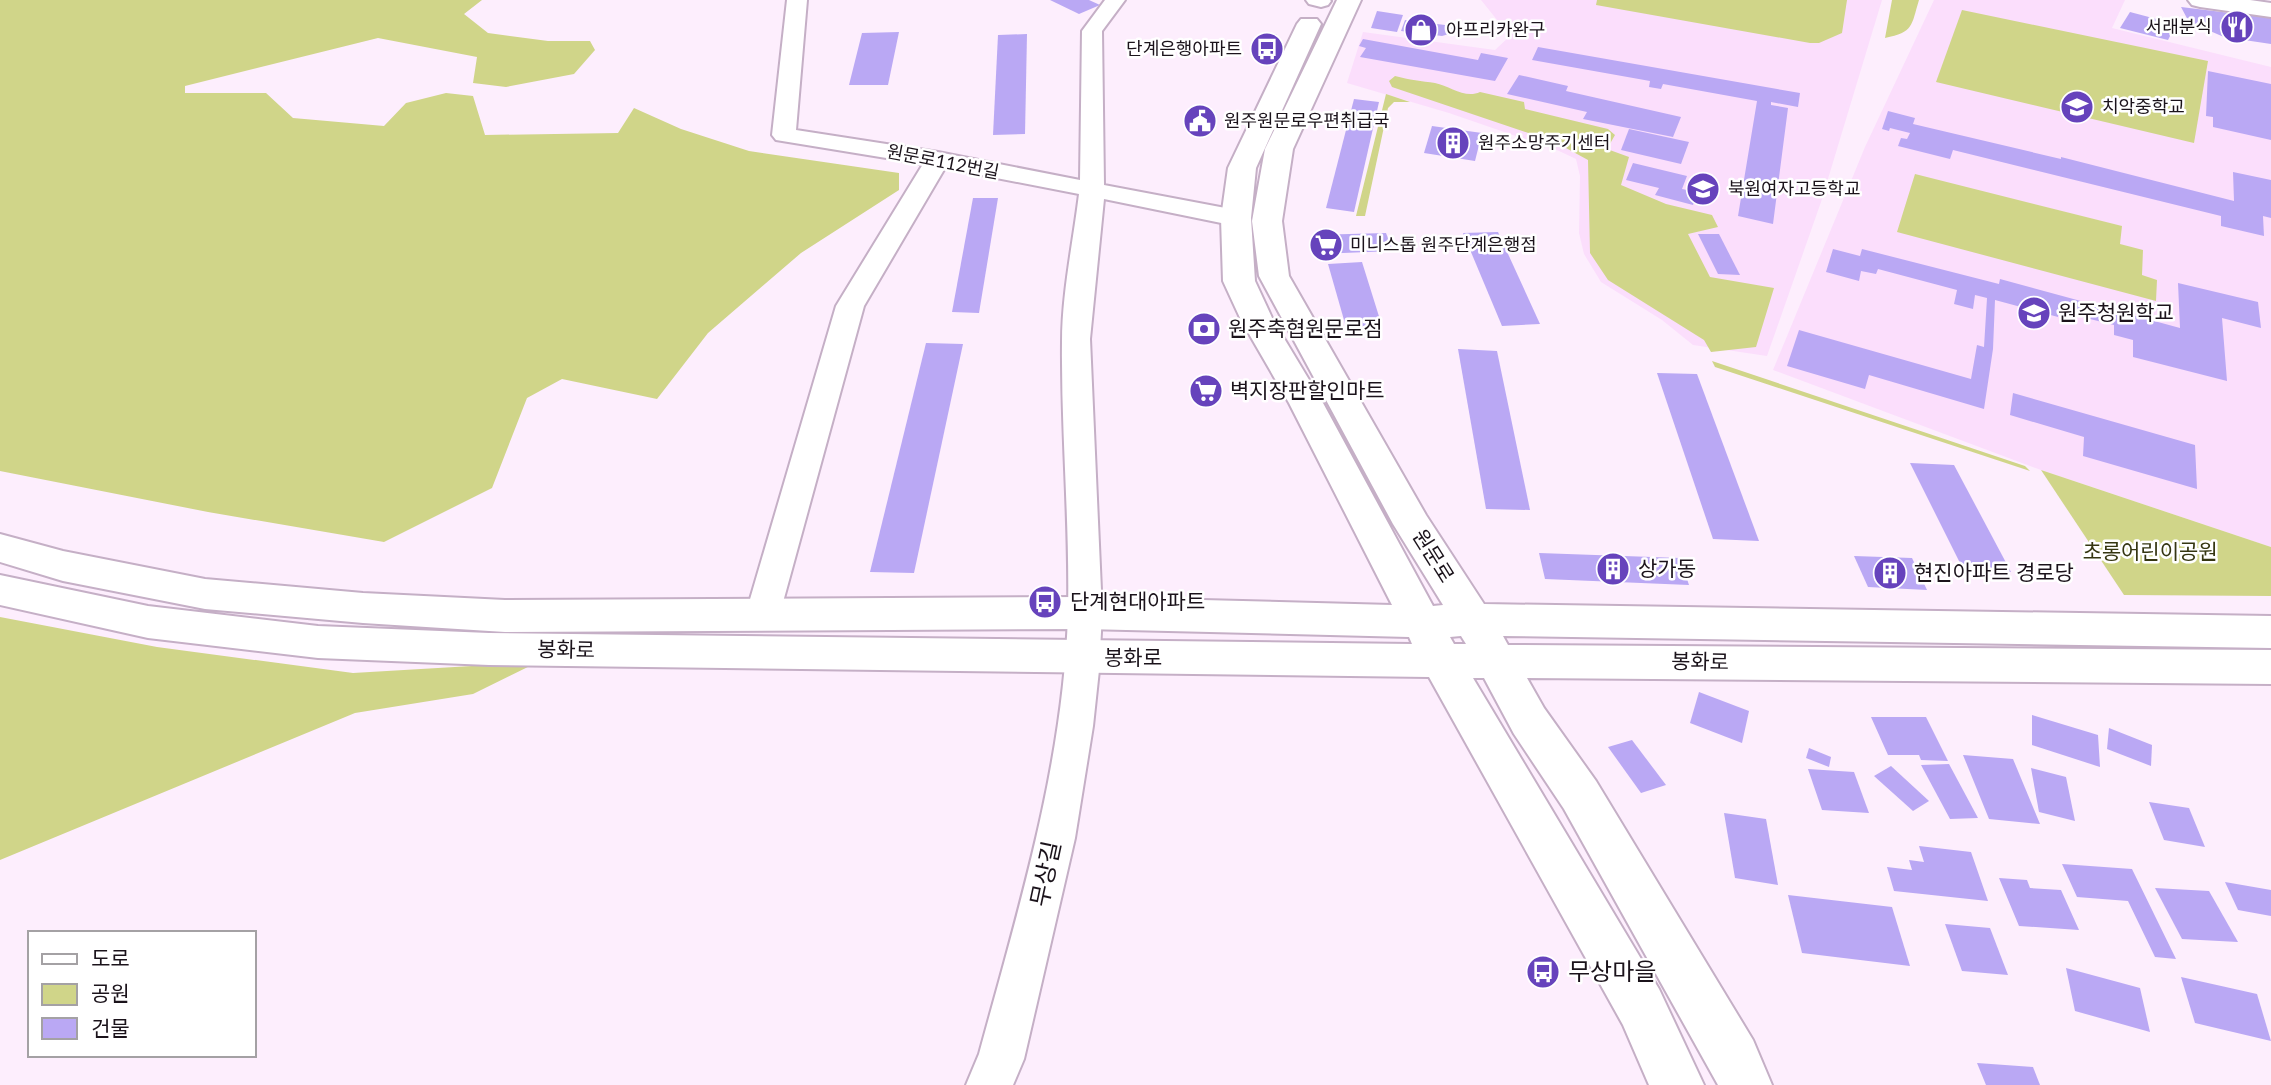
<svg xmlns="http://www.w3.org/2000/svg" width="2271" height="1085" viewBox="0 0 2271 1085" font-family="Lato,'Noto Sans KR',sans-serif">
<rect width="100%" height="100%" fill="#fdeefd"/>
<g fill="#fbdefc">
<path d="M1481,0H1882L1821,202L1767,356L1693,345L1662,320L1601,282L1584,254L1579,233L1580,176L1576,159L1557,150L1449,113L1347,83L1363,32L1495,50L1510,36Z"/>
<path d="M1934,0H2125L2112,28L2271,67V547L2041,470L1773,370L1865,147Z"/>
</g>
<g fill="#d0d589">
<path d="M0,0H482L464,14L488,33L548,41H590L595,50L574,74L506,87L473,83L477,57L378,38L185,86V93H266L293,118L384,126L406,103L446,93L473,96L485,135L618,133L634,108L681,129L749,151L899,173V190L801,253L708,333L657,399L562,379L527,398L492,488L384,542L208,512L0,471Z"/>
<path d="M1597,0H1847L1842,33L1819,43H1810L1596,5Z"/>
<path d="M1892,0H1919C1911,26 1914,32 1885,38Z"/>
<path d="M1962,10L2208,61L2194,143L1936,82Z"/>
<path d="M1395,76C1409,80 1422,81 1435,83C1450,86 1465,99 1480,92L1524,102L1525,109L1608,129L1615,135L1607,149L1629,157L1621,185L1666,204L1712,215L1718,227L1688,234L1710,277L1774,288L1756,347L1711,352L1704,340L1608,280L1590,253L1588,160L1555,142L1392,87L1389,81Z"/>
<path d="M1386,94L1410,102H1394L1388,108L1365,216H1356Z"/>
<path d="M1915,174L2122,226L2120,244L2143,250L2142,275L2157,280L2156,301L1897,232Z"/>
<path d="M1712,361L2025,466L2030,471L1715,367Z"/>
<path d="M2041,470L2271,547V596L2124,595Z"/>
<path d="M0,617L157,647L353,673L538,662L473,694L355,713L0,860Z"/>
</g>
<g fill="#baa8f4">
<path d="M1050,0H1089L1100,5L1079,14Z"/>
<path d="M2181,7L2271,18V44L2224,37L2189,22Z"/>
<path d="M1377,11L1403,15L1397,32L1371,28Z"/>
<path d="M2130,12L2164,21L2174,28L2168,40L2120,28Z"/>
<path d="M1405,20L1469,28L1442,36L1401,31Z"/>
<path d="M899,32L888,85H849L862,33Z"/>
<path d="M1027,34L1025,134L993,135L998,35Z"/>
<path d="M1363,39L1478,60L1481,53L1508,58L1495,81L1360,57L1366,48L1359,46Z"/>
<path d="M1538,47L1800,93L1798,107L1771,102V105L1788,108L1773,224L1738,216L1757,101L1663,84L1661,89L1649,87L1650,81L1532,60Z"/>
<path d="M2208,71L2271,84V140L2213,127V117L2206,116Z"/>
<path d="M1519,75L1568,86L1566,91L1681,117L1673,137L1583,119L1587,112L1507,94Z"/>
<path d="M1354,99L1379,102L1354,212L1326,208Z"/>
<path d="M1888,111L1915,118L1913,124L2061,159V157L2234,201L2233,172L2271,180V218L2263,216L2264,236L2221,226V216L1953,150L1950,159L1898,146L1901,138L1907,139L1910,133L1890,128L1889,131L1882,129Z"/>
<path d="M1432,126L1482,133L1475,161L1424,153Z"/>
<path d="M1629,129L1689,142L1681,164L1621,150Z"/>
<path d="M1633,163L1687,176L1682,189L1698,192L1693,205L1655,195L1659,188L1626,180Z"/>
<path d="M973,198H998L979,313L952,312Z"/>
<path d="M1498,232L1540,324L1502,326L1463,233Z"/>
<path d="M1386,233L1393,251L1318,254L1312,235Z"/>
<path d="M1698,234H1719L1740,275L1718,274Z"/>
<path d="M1833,249L1860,256L1862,249L1999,284L2000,279L2180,328L2178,283L2258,302L2261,328L2222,318L2227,381L2133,357V340L2114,335V325L2058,311V317L1995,300L1993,349L1984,409L1869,375L1865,389L1787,366L1799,330L1971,379L1977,345L1984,347L1987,298L1975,295L1973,309L1954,304L1957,290L1878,269L1876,274L1861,271L1859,281L1826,272Z"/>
<path d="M1362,262L1382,326L1346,327L1328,264Z"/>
<path d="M926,343L963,344L914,573L870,572Z"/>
<path d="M1458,349L1497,351L1530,510L1486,509Z"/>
<path d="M1657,373L1697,374L1759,541L1713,539Z"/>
<path d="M2013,393L2195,445L2197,489L2083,456L2084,437L2010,415Z"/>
<path d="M1910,463L1954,465L2011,572L1963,569Z"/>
<path d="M1539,553L1680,558L1689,585L1545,579Z"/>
<path d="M1854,556L1912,558L1927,590L1868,587Z"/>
<path d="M1699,692L1749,711L1742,743L1690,723Z"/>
<path d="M2032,715L2098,735L2100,767L2032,745Z"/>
<path d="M1871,717H1926L1948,761L1921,760L1919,755H1888Z"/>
<path d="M2109,728L2152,745L2151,766L2107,749Z"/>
<path d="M1632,740L1666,785L1641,793L1608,747Z"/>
<path d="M1809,748L1831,757L1829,767L1806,758Z"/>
<path d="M1963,755L2013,759L2040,824L1989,819Z"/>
<path d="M1949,764L1978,818L1950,819L1921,765Z"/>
<path d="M1891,766L1929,801L1913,811L1874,776Z"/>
<path d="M2031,768L2066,777L2075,821L2039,812Z"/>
<path d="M1808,769L1854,772L1869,813L1822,810Z"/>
<path d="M2149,802L2189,808L2205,847L2164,840Z"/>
<path d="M1724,813L1766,819L1778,885L1735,878Z"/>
<path d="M1919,846L1971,852L1988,901L1894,891L1887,867L1912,870L1909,860L1924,862Z"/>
<path d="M2062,864L2132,869L2176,959L2155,957L2128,901L2077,897Z"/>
<path d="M1999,878L2027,880L2030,888L2061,890L2079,930L2019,926Z"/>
<path d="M2225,882L2271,890V916L2238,910Z"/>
<path d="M2155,888L2209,891L2238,942L2182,939Z"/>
<path d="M1788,895L1892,907L1910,966L1802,953Z"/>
<path d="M1945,924L1990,928L2008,975L1962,971Z"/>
<path d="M2066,968L2140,988L2150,1032L2075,1011Z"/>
<path d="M2181,977L2257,994L2271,1041L2195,1023Z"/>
<path d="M1977,1063L2033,1067L2040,1085H1986Z"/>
</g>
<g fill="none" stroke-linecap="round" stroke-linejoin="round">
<defs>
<g id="street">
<path d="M787,0H807L796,130L938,152L1080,180L1082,31L1105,0H1125L1102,31L1104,185L1236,210L1245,213L1249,218L1245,223L1236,226L1104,199L1090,339L1102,613L1099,670L1093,726L1075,838L1024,1059L1013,1085H966L979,1054C1018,911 1064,762 1068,613C1070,523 1061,432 1062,342C1062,293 1073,243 1079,194L945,168L864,306L780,613L775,623L763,626L751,623L746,613L836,306L923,164L776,140L772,135Z"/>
<path d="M1306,0H1330L1331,1L1328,5L1321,7L1309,4Z"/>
</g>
<g id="secondary">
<path d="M1337,0H1361L1293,149L1282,221L1289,276L1426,515L1484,604L2271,616V648L1503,636L1508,645L2271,650V684L1527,678L1544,708L1596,781L1753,1040L1772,1085H1718L1564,809L1514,734L1484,678H1473L1659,989L1704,1085H1649L1623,1025L1429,677L489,665L318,658L148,638L0,605V575L148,606L318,626L489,633L1412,644L1409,637L1085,629L505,632L363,623L205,609L63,581L0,562V534L63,551L205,579L363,593L505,600L1085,597L1392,605L1289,403L1241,320L1223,281L1221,218L1228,168L1297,24L1301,19H1317L1321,24L1256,168L1251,218L1255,281L1273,320L1323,403L1433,606L1443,605L1393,524L1259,276L1252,221L1265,149ZM1461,636L1466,644H1454L1450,637Z"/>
<path d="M2188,0H2250L2271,3V17L2200,7L2192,5Z"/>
</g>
</defs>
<use href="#street" stroke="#c5afc6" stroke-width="4"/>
<use href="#secondary" stroke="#c5afc6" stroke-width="4"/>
<use href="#street" fill="#fff" fill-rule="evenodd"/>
<use href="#secondary" fill="#fff" fill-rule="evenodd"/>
</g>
<defs>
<symbol id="restaurant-disc" viewBox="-11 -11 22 22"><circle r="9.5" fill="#6643bc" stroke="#fff"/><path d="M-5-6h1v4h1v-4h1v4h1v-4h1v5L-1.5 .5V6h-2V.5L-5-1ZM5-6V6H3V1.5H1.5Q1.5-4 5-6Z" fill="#fff"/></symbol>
<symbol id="shop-disc" viewBox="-11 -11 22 22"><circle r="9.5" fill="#6643bc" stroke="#fff"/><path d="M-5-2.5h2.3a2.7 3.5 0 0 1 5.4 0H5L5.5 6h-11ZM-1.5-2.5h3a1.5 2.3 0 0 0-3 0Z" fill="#fff"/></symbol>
<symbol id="bus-disc" viewBox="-11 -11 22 22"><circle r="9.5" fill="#6643bc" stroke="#fff"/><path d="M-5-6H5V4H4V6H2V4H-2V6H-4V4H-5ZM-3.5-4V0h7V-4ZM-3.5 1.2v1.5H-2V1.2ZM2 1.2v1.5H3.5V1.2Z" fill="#fff"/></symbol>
<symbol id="school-disc" viewBox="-11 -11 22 22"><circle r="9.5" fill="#6643bc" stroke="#fff"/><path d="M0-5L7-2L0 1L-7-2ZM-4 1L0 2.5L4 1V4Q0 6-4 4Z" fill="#fff"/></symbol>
<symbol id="civic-disc" viewBox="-11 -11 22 22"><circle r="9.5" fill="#6643bc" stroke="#fff"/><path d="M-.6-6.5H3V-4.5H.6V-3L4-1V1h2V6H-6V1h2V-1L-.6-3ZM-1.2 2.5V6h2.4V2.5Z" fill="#fff"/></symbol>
<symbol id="building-disc" viewBox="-11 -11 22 22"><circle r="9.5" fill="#6643bc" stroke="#fff"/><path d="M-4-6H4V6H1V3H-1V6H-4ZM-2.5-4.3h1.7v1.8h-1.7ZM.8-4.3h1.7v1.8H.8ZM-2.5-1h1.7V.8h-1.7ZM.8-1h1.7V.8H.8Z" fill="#fff"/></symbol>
<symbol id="supermarket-disc" viewBox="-11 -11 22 22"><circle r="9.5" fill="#6643bc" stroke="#fff"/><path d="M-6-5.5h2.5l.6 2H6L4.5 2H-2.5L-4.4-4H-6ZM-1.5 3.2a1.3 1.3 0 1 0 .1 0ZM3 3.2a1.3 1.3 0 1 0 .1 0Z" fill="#fff"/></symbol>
<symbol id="bank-disc" viewBox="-11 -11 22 22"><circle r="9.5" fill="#6643bc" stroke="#fff"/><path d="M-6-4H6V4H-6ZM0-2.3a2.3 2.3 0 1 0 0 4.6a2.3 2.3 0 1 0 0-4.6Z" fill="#fff"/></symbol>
</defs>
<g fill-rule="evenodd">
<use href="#restaurant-disc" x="2218" y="8" width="38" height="38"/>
<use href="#shop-disc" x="1402" y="11" width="38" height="38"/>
<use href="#bus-disc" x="1248" y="30" width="38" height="38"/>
<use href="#school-disc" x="2058" y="88" width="38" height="38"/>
<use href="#civic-disc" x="1181" y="102" width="38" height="38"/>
<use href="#building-disc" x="1434" y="124" width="38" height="38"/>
<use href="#school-disc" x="1684" y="170" width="38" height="38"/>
<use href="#supermarket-disc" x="1307" y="226" width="38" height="38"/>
<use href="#school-disc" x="2015" y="294" width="38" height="38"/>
<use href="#bank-disc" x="1185" y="310" width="38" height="38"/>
<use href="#supermarket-disc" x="1187" y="372" width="38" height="38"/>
<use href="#building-disc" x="1594" y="550" width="38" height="38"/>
<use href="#building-disc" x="1871" y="554" width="38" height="38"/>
<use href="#bus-disc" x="1026" y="583" width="38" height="38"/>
<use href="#bus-disc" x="1524" y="953" width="38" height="38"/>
</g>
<g text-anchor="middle" stroke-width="5" stroke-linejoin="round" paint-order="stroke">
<g font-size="18" fill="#1b131b" stroke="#fff" text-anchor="start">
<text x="2212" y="33" text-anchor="end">서래분식</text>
<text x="1446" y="36">아프리카완구</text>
<text x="1242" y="55" text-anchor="end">단계은행아파트</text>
<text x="2102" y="113">치악중학교</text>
<text x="1224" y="127">원주원문로우편취급국</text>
<text x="1478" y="149">원주소망주기센터</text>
<text x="1728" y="195">북원여자고등학교</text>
<text x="1350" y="251">미니스톱 원주단계은행점</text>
</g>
<g font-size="18" fill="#1b131b" stroke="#fff">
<text transform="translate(943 162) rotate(11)" y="6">원문로112번길</text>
</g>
<g font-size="21" fill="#1b131b" stroke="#fff" text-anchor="start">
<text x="2058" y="320">원주청원학교</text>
<text x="1228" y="336">원주축협원문로점</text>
<text x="1230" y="398">벽지장판할인마트</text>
<text x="1638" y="576">상가동</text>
<text x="1914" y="580">현진아파트 경로당</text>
<text x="1070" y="609">단계현대아파트</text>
</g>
<g font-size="21" fill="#353612" stroke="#fff">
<text x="2150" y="559">초롱어린이공원</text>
</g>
<g font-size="21" fill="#1b131b" stroke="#fff">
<text transform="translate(1433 556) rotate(58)" y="7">원문로</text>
<text transform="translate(566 650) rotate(1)" y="7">봉화로</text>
<text x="1133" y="665">봉화로</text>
<text transform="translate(1700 662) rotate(1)" y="7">봉화로</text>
</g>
<g font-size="24" fill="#1b131b" stroke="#fff">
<text transform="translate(1046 874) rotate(-78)" y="8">무상길</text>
</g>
<g font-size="24" fill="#1b131b" stroke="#fff" text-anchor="start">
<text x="1568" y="980">무상마을</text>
</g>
</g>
<rect x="28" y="931" width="228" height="126" fill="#ffffff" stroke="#a4a1a4" stroke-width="2"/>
<rect x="42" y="954" width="35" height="10" fill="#ffffff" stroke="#a4a1a4" stroke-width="2"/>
<text x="91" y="966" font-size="21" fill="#1b131b">도로</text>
<rect x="42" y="984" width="35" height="21" fill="#d0d589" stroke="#a4a1a4" stroke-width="2"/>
<text x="91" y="1001" font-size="21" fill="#1b131b">공원</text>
<rect x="42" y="1018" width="35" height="21" fill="#baa8f4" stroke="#a4a1a4" stroke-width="2"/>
<text x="91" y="1036" font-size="21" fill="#1b131b">건물</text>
</svg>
